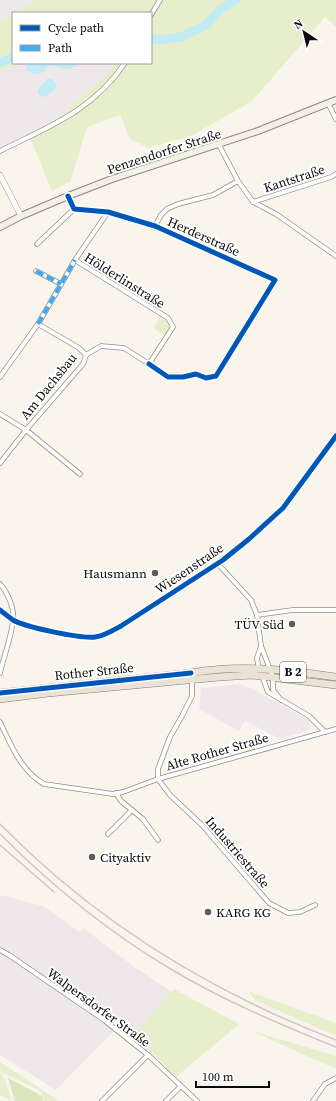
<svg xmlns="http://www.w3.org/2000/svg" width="336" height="1101" viewBox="0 0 336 1101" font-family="'Source Serif 4',serif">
<rect width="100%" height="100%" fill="#f9f5ec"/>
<g fill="#efe8ea">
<path d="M0,0H35L0,22Z"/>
<path d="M19,63H115L110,71L70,105L73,108L30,137L0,150V70Z"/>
<path d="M239,684L251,688L309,720L311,729L281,739L245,721L239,731L199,709L201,688Z"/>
<path d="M0,895L43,906L80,932L83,928L133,966L172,992L132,1037L65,990L62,995L114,1031L56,1090L0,1055Z"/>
</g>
<g fill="#e6eecb">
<path d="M35,0H336V27L325,17L252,101L193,135L149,148L130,139L120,115L87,127L70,182L52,191L30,137L72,108L70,105L110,71L115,63H151V13H14Z"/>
<path d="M13,14V63H19L0,70V22Z"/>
<path d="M160,317L165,320L170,328L165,336L154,328Z"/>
<path d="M174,989L239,1024L176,1077L153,1054L132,1037Z"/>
<path d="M248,991L336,1023V1036L255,1000Z"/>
<path d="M252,1031L336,1056V1069Z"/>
<path d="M0,1062L59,1101H44L41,1091L0,1071Z"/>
<path d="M0,1074L3,1075L12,1101L0,1095Z"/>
</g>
<path fill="#d8e6b9" d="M8,1078L42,1096L43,1101H15Z"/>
<g fill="#c2ebf4">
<path d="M28,63H76V66C61,77 51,55 44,72C36,75 32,75 26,69Z"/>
<path d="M49,79H52L57,85L55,89L45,97L40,96L37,91L41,85Z"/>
</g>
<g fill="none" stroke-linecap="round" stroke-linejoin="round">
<g stroke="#c2ebf4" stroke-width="9">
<path d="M151,38L159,40L181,37L206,25L220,10L236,0"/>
<path d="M0,63L13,57"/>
</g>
<defs>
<g id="minor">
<path d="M151,15L160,0"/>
<path d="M328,103L336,119"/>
<path d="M219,145L238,181L253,202L331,177L336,174"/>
<path d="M0,151C50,126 92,111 125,63"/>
<path d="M68,196L74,209L108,212L155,226L275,280L216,376L206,378L196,374L183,377H168L149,364"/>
<path d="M253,202L276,214L336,256"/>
<path d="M155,226L161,215L167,209L178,204L213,195L238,181"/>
<path d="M37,244L74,209"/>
<path d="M36,271L61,284"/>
<path d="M38,324L75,260"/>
<path d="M86,355L101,346L124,348L149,364L173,327L168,318L75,260L108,212"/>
<path d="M0,377L38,324L79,348L86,355"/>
<path d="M0,414L26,430L80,474"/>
<path d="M0,463L26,430L83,364L86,355"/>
<path d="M218,564L251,600L257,615L261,646L273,677V690L281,700"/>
<path d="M0,584C8,593 15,609 13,621C11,638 4,656 0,673"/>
<path d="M0,610C4,613 8,617 13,620C25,627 81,639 95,637C104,636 112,631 121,626L223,560L249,539L283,508L336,436"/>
<path d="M257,615L293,610H336"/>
<path d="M259,670L257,658L261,646"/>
<path d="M262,676L268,692L309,716L325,732"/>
<path d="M192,678V696L182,716L170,737L158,769V779L170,795L202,825L269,903L288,913L300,912L315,905"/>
<path d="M0,722C11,745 21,771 44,784L113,794L123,792L158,779L336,729"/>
<path d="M116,793L121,801L143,819L158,840"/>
<path d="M108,834L132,810"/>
<path d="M0,950L9,955L104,1020L148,1055L197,1101"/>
<path d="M102,1101L148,1055"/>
<path d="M166,1101L180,1087"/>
<path d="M313,1101L325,1084L336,1078"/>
</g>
<path id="tertiary" d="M0,175L21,216"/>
<path id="secondary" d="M0,227L21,216L68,196L112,179L258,131L336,100"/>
<g id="primary">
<path d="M0,693L191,673C239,664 288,670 336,677"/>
<path d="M0,699L48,693L219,677L252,675L336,685"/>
</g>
</defs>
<use href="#minor" stroke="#918f8b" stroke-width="5.5"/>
<use href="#tertiary" stroke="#918f8b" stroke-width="6"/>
<use href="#secondary" stroke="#888682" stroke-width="8"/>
<use href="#primary" stroke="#7e7d78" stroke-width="8"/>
<use href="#minor" stroke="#fefefc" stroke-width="4"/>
<use href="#tertiary" stroke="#fefefc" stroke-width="5"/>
<use href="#secondary" stroke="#f4f0e6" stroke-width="6"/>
<use href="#primary" stroke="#ebe2d6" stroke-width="7"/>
<g stroke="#d6c3c6" stroke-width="1.5">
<path d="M0,824C96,922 208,991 336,1040"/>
<path d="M0,834C51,885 107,931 169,968C222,1000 279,1024 336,1047"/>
<path d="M0,845L54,892"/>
</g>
<g stroke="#3fa9f5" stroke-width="4" stroke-dasharray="8 4" stroke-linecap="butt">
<path d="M36,271L61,284"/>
<path d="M38,324L75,260"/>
</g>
<defs>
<g id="cycleway">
<path d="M68,196L74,209L108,212L155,226L275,280L216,376L206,378L196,374L183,377H168L149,364"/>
<path d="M0,610C4,613 8,617 13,620C25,627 81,639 95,637C104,636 112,631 121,626L223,560L249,539L283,508L336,436"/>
<path d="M0,693L191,673"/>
</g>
</defs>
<use href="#cycleway" stroke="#fff" stroke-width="8"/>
<use href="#cycleway" stroke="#0057b8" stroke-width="5"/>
</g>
<g fill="#5d5c58" stroke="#fff" stroke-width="1.5">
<circle cx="155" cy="573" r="4"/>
<circle cx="292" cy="624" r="4"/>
<circle cx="92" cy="857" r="4"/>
<circle cx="208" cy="912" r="4"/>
</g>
<g text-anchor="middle" stroke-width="4" stroke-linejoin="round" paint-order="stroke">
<rect fill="#fff" stroke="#535353" stroke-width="1" x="280" y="662" width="26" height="20" rx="3"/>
<g font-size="12" font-weight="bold" fill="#090909">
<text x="293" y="676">B 2</text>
</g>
<g font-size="13" fill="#090909" stroke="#fff">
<text transform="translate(164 151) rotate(-18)" y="5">Penzendorfer Straße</text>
<text transform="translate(294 178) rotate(-18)" y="5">Kantstraße</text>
<text transform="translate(204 236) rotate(24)" y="5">Herderstraße</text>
<text transform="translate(125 280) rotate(32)" y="5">Hölderlinstraße</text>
<text transform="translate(48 386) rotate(-51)" y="5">Am Dachsbau</text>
<text transform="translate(189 568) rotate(-34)" y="5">Wiesenstraße</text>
<text transform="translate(94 671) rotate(-6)" y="5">Rother Straße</text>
<text transform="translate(217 751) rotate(-16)" y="5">Alte Rother Straße</text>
<text transform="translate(238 852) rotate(49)" y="5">Industriestraße</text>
<text transform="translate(99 1007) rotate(36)" y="5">Walpersdorfer Straße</text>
</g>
<g font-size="13" fill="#090909" stroke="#fff" text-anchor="end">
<text x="147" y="578">Hausmann</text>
<text x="284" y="629">TÜV Süd</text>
<text x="100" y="862" text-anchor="start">Cityaktiv</text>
<text x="216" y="917" text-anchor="start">KARG KG</text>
</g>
</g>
<rect x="12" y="12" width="140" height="52" fill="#ffffff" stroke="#9d9d9d"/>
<rect x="20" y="25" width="20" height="6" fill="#0057b8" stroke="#9d9d9d"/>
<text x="48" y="32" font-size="12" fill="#090909">Cycle path</text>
<rect x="20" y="45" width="20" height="6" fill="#3fa9f5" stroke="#9d9d9d"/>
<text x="48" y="52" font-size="12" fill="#090909">Path</text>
<g transform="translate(304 32) rotate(325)" stroke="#ffffff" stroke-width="3" paint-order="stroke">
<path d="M0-3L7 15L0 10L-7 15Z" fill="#090909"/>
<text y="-6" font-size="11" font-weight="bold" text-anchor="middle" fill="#090909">N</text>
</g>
<path d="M196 1081v6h73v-6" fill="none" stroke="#090909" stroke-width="2"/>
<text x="202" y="1081" font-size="12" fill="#090909" stroke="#ffffff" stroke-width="3" paint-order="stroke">100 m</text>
</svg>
